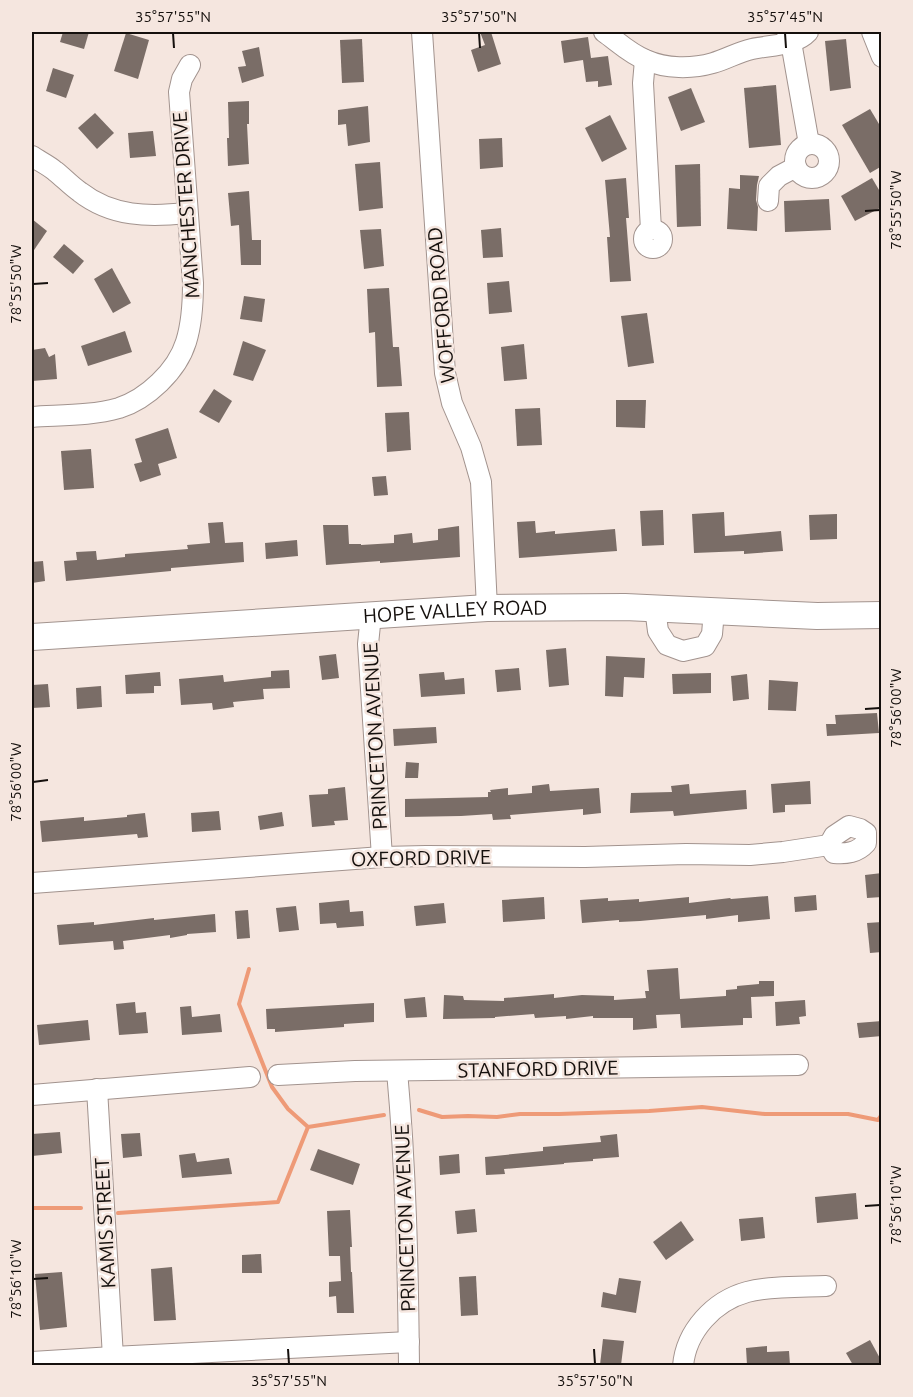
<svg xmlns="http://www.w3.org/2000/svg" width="913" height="1397" viewBox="0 0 913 1397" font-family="Ubuntu,sans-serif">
<rect width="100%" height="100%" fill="#f5e6df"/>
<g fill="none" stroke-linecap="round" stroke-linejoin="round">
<g stroke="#ee9a77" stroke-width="4">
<path d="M249,969L239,1004L272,1087L288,1109L308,1127"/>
<path d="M419,1110L442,1117L468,1116L497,1117L520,1114H559L649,1111L702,1107L765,1114H848L878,1120L882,1114"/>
<path d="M32,1208H81"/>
<path d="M118,1213L278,1202L308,1127L384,1115"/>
</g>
</g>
<g fill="#7a6d67">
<path d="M63,32H89L84,49L60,42Z"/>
<path d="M480,32H491L501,64L478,72L471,50L485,45Z"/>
<path d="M126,33L149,40L138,79L114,71Z"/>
<path d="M588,37L591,58L608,56L612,85L598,87V81L586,82L583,60L564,63L561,41Z"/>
<path d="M362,39L364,82L342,83L340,40Z"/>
<path d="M846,39L851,88L830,91L825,41Z"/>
<path d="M259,47L264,76L242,83L238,67L246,66L242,51Z"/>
<path d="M53,68L74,75L66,98L46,91Z"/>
<path d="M776,85L781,145L749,148L744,88Z"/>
<path d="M691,88L705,122L681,131L668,97Z"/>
<path d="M249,101V124H247L249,164L228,166L227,138H229L228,102Z"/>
<path d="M368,106L370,142L348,146L346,124L338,125V110Z"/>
<path d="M870,109L882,129V166L870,173L842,125Z"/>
<path d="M95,113L114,133L97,149L78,128Z"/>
<path d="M610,115L627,149L602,162L585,128Z"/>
<path d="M153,131L156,156L130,158L128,133Z"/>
<path d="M502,138L503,167L480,169L479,139Z"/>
<path d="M380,162L383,208L359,211L355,164Z"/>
<path d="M700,164L701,226L677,227L675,165Z"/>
<path d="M740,175L759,176L757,185L756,200L758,207L757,231L727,229L729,188L740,189Z"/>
<path d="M626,178L629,218H626L631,281L610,282L607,237H610L605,180Z"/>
<path d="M872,178L882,195V207L855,221L841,196Z"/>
<path d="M249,191L252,240H261V265H241L239,225L231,226L228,193Z"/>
<path d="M829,199L831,230L785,232L784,201Z"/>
<path d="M32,219L47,231L32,253Z"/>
<path d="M501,228L503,257L483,258L481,230Z"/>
<path d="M381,229L384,266L364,269L360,230Z"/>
<path d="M64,244L84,261L73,274L53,257Z"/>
<path d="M112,268L131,303L113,313L94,279Z"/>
<path d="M509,281L512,312L489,314L487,283Z"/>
<path d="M389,288L393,347H399L402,386L377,387L375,332L369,333L367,289Z"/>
<path d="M244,296L265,299L262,322L240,319Z"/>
<path d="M647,313L654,363L628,367L621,316Z"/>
<path d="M125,331L132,352L88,366L81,346Z"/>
<path d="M243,341L266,350L253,381L233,375Z"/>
<path d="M524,344L527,379L504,381L501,347Z"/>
<path d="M45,348L49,357L55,354L57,379L32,381V350Z"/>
<path d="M214,389L232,401L219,423L199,412Z"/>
<path d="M616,400H646L645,428L616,427Z"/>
<path d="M540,408L542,445L517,446L515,409Z"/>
<path d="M409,412L411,450L387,452L385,413Z"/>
<path d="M168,428L177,458L158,464L161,475L140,482L134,464L142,462L135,439Z"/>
<path d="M91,449L94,488L64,490L61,451Z"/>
<path d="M386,476L388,495L374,496L372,477Z"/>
<path d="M663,510L664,545L642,546L640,511Z"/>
<path d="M724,512L725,536L781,531L783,551L744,554V551L694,553L692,514Z"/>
<path d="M837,514V539L810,540L809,515Z"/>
<path d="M535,521L536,533L555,531V534L615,529L617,551L519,558L517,522Z"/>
<path d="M223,522L225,543L243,542L244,562L171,568V571L66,581L64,561L77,560L76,552L96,551L97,560L125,557V554L188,549L187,545L210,543L208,523Z"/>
<path d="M323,525H348L349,544H361V545L394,543V535L412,533L413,543L438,540V529L459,526L460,557L380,563V561L326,565Z"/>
<path d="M297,540L298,556L266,559L265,543Z"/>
<path d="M43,561L45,581L32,583V562Z"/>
<path d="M566,648L569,685L549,687L546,650Z"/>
<path d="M336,654L339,678L322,680L319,656Z"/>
<path d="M606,656L645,658L644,678L624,677L623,697L605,696Z"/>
<path d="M519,668L521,690L497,692L495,670Z"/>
<path d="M289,670L290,688L263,689L264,699L233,702L234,707L213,710L212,703L181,705L179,679L223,675L224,682L271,677V671Z"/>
<path d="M160,672L161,686H154V693L126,694L125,675Z"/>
<path d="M444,672L445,680L464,678L465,694L421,697L419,674Z"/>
<path d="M711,673V693L673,694L672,674Z"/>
<path d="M747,674L749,699L733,701L731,676Z"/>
<path d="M769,680L798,682L796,711L768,710Z"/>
<path d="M48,684L50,707L32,708V685Z"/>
<path d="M101,686L102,707L77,709L76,688Z"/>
<path d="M877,713L879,733L827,736L826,724H836L835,715Z"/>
<path d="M436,727L437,743L394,746L393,729Z"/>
<path d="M406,762L419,763L418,778H405Z"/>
<path d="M810,781L811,804L785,805V812L773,813L771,784Z"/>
<path d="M549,784L550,791L599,788L601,813L583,815V809L510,815L511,819L493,820L492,814L461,816L405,817V799L488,797V792H491L490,790L508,788V795L532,793V786Z"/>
<path d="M689,784L690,794L746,790L747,809L674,816L673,811L630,813L631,793L672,792L671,786Z"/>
<path d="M345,787L348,820L334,821L335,825L312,827L309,795L328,794V789Z"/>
<path d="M219,811L221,830L192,832L191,813Z"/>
<path d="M282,812L284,826L260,830L258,816Z"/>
<path d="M145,813L148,837L138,838L137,834L42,842L40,821L84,817V821L127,817V815Z"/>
<path d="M882,873V897L867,898L865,875Z"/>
<path d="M816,895L817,910L795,912L794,897Z"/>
<path d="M768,896L770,919L738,922V915L706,919V915L640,921L619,922V920L582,923L580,900L608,898V901L639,899V902L689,897V903L730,898L731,899Z"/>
<path d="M544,897L545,919L503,922L502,900Z"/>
<path d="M349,900L350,912L363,911L364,926L337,928L336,923L320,924L319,903Z"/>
<path d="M444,903L446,923L416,926L414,906Z"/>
<path d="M296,906L299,930L279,932L276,908Z"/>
<path d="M248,910L250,938L237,939L235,911Z"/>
<path d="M215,914L216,932L187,934V935L170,938V935L123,941L124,949L114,950L113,941L59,945L57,925L94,922V925L154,918V920Z"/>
<path d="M882,922V952L870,953L867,923Z"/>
<path d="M678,968L680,999L726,996V990L737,989V986L759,984V981H774V996L751,997L752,1018H743V1025L681,1028L680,1014L656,1015L657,1028L633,1030V1018H593V1016L566,1019V1016L535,1018L534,1014L495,1017V1018L443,1019L444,995L463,996L464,1000L504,1001V998L554,994V998L582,995L614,996V1000L646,998L645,991H649L647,970Z"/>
<path d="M425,997L427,1017L406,1018L404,999Z"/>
<path d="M805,1000L806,1016L799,1017L800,1024L776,1026L775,1002Z"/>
<path d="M135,1002L136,1013L146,1012L148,1033L119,1035L116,1004Z"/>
<path d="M374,1003V1022L344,1024V1027L275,1032V1029H267L266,1009Z"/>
<path d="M191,1006L192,1017L220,1014L222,1032L182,1035L180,1007Z"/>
<path d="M88,1020L90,1040L39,1045L37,1025Z"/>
<path d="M882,1021V1036L859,1038L857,1023Z"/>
<path d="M60,1132L62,1153L32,1156V1134Z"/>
<path d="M140,1133L142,1156L123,1158L121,1134Z"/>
<path d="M617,1134L619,1157L593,1159V1161L564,1163V1164L504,1169L505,1174L486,1175L485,1157L543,1151V1147L601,1142L600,1136Z"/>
<path d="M318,1149L360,1164L353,1185L310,1170Z"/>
<path d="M195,1153L197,1162L229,1158L232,1174L182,1178L179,1155Z"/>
<path d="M459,1154L460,1173L440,1175L439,1156Z"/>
<path d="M856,1193L858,1219L817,1223L815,1197Z"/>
<path d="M475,1209L477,1232L457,1234L455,1211Z"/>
<path d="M350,1210L352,1247H350L351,1272H352L354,1313H337L336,1296L329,1297V1282L341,1281L340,1256H329L327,1211Z"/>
<path d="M763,1217L765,1238L741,1241L739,1219Z"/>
<path d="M681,1221L694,1240L666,1260L653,1242Z"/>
<path d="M261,1254L262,1273H242V1255Z"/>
<path d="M172,1267L176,1320L154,1321L151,1269Z"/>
<path d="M62,1272L67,1327L40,1330L35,1274Z"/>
<path d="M476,1276L478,1315L461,1316L459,1277Z"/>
<path d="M619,1278L641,1281L636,1313L601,1307L603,1292L616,1295Z"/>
<path d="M603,1339L624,1341L621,1365H600Z"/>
<path d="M870,1340L882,1362L875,1365H853L846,1353Z"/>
<path d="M767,1346V1352L789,1351L790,1365H747L746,1348Z"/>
</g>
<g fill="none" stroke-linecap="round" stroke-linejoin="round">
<defs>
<g id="minor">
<path d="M422,32L445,373L452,403L471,447L481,482L487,608"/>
<path d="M604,32C617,41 630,54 646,60C666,69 692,69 713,63C727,59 738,52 752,49C770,45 795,46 808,32"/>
<path d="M787,32L791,42L809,144"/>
<path d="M872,32L882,57"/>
<path d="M645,60L643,83L651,230"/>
<circle cx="812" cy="161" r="17"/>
<path d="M32,156C39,161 48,165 55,171C64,178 71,186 80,192C112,217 149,217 187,213"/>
<path d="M768,201L769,186L779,176L796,167"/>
<circle cx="653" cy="239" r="9"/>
<path d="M32,417C60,415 91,416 119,408C147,399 177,371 186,342C192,323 193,303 193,283L179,92L182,79L190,65"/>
<path d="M655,608L658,631L667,645L683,651L705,646L712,634L714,611"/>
<path d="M371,615L368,644L382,857"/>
<path d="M849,826L860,829L866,833V843C857,853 846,854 834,853L829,845L834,836Z"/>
<path d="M32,883L382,857L426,856L585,857L686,854L750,855L783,852L829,845"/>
<path d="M397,1071C406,1169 408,1267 409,1366"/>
<path d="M278,1075L355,1071L798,1065"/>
<path d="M97,1089L113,1357"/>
<path d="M32,1095L250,1077"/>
<path d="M32,1362L113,1357L409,1342"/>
<path d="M683,1366C686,1331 714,1301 747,1292C769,1286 803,1287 826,1286"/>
</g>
<g id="major">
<path id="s1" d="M32,637L487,608L625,607L817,616L882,615"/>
</g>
</defs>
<use href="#minor" stroke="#a2938e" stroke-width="22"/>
<use href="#major" stroke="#a2938e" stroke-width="28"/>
<use href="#minor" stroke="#fff" stroke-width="20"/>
<use href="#major" stroke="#fff" stroke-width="26"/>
</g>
<path fill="none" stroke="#15100d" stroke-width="2" d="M173,33L174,48M479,33L480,48M785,33L786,48M865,211L880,210M33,284L48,283M865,709L880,708M33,782L48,780M865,1206L880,1205M33,1279L48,1278M288,1349L289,1364M594,1349L595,1364"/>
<g text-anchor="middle" stroke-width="5" stroke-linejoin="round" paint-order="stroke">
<g font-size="20" fill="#15100d" stroke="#f5e6df">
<text transform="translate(186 205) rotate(-94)" y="7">MANCHESTER DRIVE</text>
<text transform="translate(441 305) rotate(-95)" y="7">WOFFORD ROAD</text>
<text dy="7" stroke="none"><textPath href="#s1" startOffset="424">HOPE VALLEY ROAD</textPath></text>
<text transform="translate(375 736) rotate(-93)" y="7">PRINCETON AVENUE</text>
<text transform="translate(421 858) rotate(-1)" y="7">OXFORD DRIVE</text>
<text transform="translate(538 1069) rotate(-1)" y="7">STANFORD DRIVE</text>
<text transform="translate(405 1218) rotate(-92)" y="7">PRINCETON AVENUE</text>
<text transform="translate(105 1223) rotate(-93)" y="7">KAMIS STREET</text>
</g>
</g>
<rect width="913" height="1397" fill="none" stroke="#f5e6df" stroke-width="66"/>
<rect x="33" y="33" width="847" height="1331" fill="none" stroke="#15100d" stroke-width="2"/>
<g font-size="15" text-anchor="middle" fill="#15100d">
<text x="173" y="22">35°57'55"N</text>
<text x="479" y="22">35°57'50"N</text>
<text x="785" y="22">35°57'45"N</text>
<text transform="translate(896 210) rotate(-90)" y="5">78°55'50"W</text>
<text transform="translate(16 284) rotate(-90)" y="5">78°55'50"W</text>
<text transform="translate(896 708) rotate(-90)" y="5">78°56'00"W</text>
<text transform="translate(16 782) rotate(-90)" y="5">78°56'00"W</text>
<text transform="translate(896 1205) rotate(-90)" y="5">78°56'10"W</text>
<text transform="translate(16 1279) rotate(-90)" y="5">78°56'10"W</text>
<text x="289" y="1386">35°57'55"N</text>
<text x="595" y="1386">35°57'50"N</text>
</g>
</svg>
